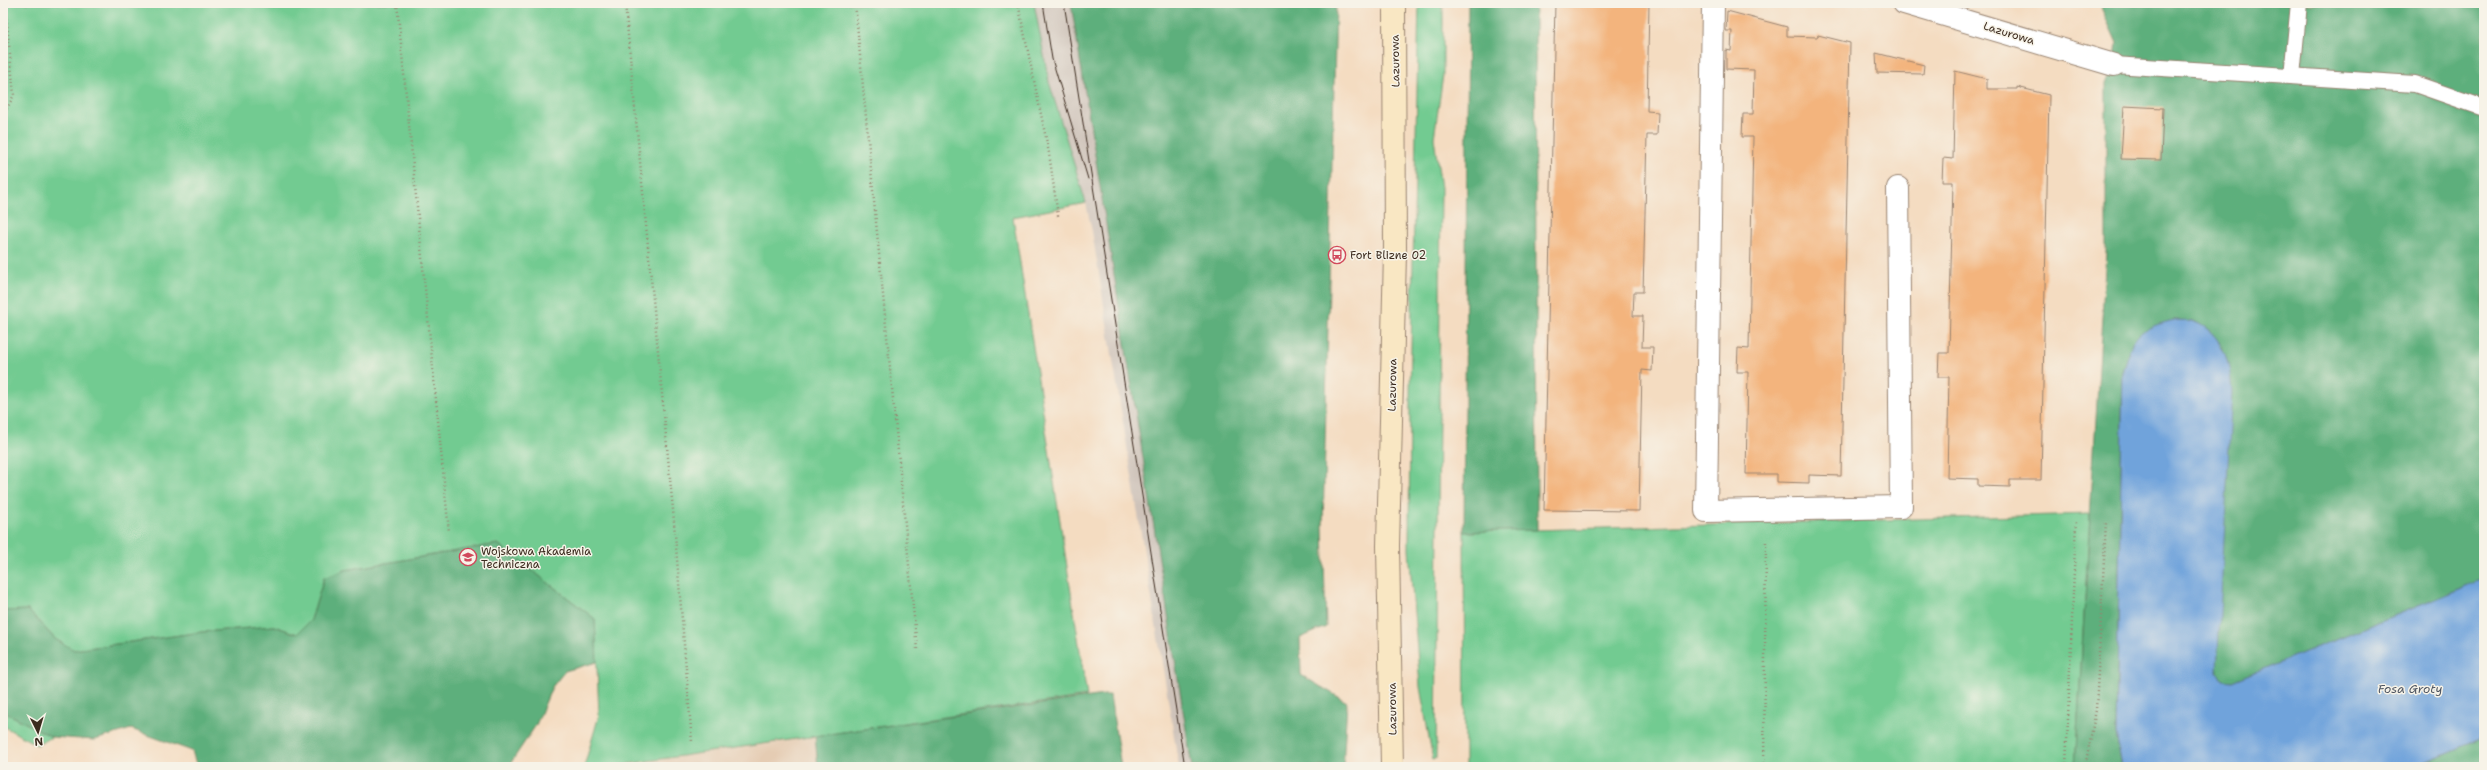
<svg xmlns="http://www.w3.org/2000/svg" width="2487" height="770" viewBox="0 0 2487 770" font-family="'Shantell Sans',sans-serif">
<rect width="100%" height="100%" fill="#f7f3e8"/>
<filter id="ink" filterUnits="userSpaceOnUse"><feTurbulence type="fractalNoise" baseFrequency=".025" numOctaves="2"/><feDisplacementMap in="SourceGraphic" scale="8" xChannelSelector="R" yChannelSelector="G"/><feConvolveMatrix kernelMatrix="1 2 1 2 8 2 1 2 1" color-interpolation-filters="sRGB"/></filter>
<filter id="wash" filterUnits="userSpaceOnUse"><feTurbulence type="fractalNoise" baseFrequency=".012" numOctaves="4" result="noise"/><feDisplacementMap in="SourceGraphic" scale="16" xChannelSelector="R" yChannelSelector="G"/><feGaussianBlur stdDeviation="0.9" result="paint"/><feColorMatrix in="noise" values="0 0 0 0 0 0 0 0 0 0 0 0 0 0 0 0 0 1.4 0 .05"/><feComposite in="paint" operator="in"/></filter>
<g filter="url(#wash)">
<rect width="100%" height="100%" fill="#f4dcc1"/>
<path fill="#e5ccb3" d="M1087,696L1098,767H607L815,736Z"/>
<path fill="#cec2b9" d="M1034,3H1071L1192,767H1179L1092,231L1086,203L1049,82Z"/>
<g fill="#72cb91" stroke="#567a58">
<path d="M3,3H1034L1049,82L1086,203L1013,217L1087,696L607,767H584L599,715L595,619L498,544L345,570L324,578L311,620L297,634L274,626L202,632L74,650L55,639L28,610L3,611Z"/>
<path d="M1419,3H1443V75L1434,138L1441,188L1436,759L1433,760L1420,687L1409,550L1410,392Z"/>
<path d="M2090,514L2075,767H1465L1464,532Z"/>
<path d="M3,711L52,737L37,745L3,726Z"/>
</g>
<g fill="#5daf7b" stroke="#4c6c4c">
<path d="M1071,3H1336L1323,527L1326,627L1300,638L1301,675L1347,702L1343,767H1192Z"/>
<path d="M1468,3H1535L1537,530L1464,532Z"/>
<path d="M2099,3H2484V579L2233,681H2222L2217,671L2223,348L2210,331L2194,321L2173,320L2129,350L2123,368L2116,734L2122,767H2075L2106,251V84L2114,65L2117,43Z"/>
<path d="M498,544L595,619L597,662L565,671L552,687L536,725L508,767H197L192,751L131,729L95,740L52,737L3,711V611L28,610L55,639L74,650L202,632L274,626L297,634L311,620L324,578L345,570Z"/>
<path d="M1104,695H1110L1121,767H818L815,736Z"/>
<path d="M2484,737V767H2413Z"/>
</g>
<path fill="#6fa3db" stroke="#55667c" d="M2173,320C2180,321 2189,319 2195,322C2224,334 2230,364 2232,391L2217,671L2222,680L2233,681L2484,579V737L2413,767H2122L2116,734L2123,368C2133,335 2139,328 2173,320Z"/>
<g id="blocks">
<g fill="#f3b47d">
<path d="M1555,3H1649L1647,111L1658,112L1657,135H1647L1643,292H1634L1633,316H1643L1642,347H1653L1652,371L1642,370L1639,511L1544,510Z"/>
<path d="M1727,11L1787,27V36L1817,37L1818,35L1850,43L1841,476L1809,475V483L1777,482V474H1746L1748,372H1737L1738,348L1749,349L1753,137H1742L1743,114H1753L1754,70L1726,69V50L1731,51L1732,31H1726Z"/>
<path d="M1876,53L1924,65L1923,74L1877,73Z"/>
<path d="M1955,71L1987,79V89H2017V87L2049,95L2041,480H2010V487L1978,486V479L1947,478L1949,377H1938L1939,353H1949L1953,182H1942L1943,158L1953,159Z"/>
<path d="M2124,106L2163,108L2161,160L2121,159Z"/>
</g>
</g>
</g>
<g filter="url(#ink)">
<use href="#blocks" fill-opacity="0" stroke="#988370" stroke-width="1"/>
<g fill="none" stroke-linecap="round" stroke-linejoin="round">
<defs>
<g id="lane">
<path d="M2114,65L2415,84L2484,108"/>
<path d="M2292,76L2299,3"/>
</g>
<g id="street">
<path d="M1713,3L1706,511L1901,507L1898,188"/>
<path d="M1904,3L2114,65"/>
</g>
<path id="secondary" d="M1392,767L1388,546L1395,253L1394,3"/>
</defs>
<use href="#lane" stroke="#988370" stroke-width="18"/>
<use href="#street" stroke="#988370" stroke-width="24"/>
<use href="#secondary" stroke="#988370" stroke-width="24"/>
<g stroke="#988370" stroke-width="2.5" stroke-dasharray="1 3" stroke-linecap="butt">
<path d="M397,3L449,532"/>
<path d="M625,3L673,510L692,742"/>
<path d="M855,3L917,649"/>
<path d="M1018,3L1049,153L1058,216"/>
<path d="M3,116L14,95L5,3"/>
<path d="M1764,767L1766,539"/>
<path d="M2066,767L2076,521"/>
<path d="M2085,767L2096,710L2106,522"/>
</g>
<use href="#lane" stroke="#fff" stroke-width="16"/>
<use href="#street" stroke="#fff" stroke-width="22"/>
<use href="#secondary" stroke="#f9e7c3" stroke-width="22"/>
<g stroke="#3b2a1e" stroke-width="1">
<path d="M1043,3L1052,59L1088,179"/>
<path d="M1064,3L1185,767"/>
</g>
</g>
</g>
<defs>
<symbol id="bus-ring" viewBox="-11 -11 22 22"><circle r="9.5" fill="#f7f3e8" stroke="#d1495b" stroke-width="1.5"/><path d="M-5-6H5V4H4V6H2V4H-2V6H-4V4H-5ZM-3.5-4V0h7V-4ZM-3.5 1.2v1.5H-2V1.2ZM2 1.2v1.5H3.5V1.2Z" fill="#d1495b"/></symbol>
<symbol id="university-ring" viewBox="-11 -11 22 22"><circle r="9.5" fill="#f7f3e8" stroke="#d1495b" stroke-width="1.5"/><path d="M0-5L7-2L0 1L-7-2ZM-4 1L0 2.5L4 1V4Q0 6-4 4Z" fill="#d1495b"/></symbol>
</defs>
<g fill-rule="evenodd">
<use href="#bus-ring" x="1327" y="245" width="20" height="20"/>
<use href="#university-ring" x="458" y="547" width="20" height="20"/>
</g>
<g text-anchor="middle" stroke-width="3" stroke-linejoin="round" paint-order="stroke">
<g font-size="11" fill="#3b2a1e" stroke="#f7f3e8">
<text transform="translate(2009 33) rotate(17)" y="4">Lazurowa</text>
<text transform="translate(1395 61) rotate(-91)" y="4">Lazurowa</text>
<text transform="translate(1392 385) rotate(-89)" y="4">Lazurowa</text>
<text transform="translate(1392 709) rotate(-91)" y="4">Lazurowa</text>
</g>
<g font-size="11" fill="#3b2a1e" stroke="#f7f3e8" text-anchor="start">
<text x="1350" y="259">Fort Blizne 02</text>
<text x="481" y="555">Wojskowa Akademia<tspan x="481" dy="13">Techniczna</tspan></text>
</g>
<g font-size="12" font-style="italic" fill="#4d5460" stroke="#f7f3e8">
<text x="2410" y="693">Fosa Groty</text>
</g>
</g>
<rect width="2487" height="770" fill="none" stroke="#f7f3e8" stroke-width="16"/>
<g transform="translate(38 732) rotate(175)" stroke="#f7f3e8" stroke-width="3" paint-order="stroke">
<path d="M0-3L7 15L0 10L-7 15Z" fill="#3b2a1e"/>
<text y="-6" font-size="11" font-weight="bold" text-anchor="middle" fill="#3b2a1e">N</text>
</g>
</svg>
